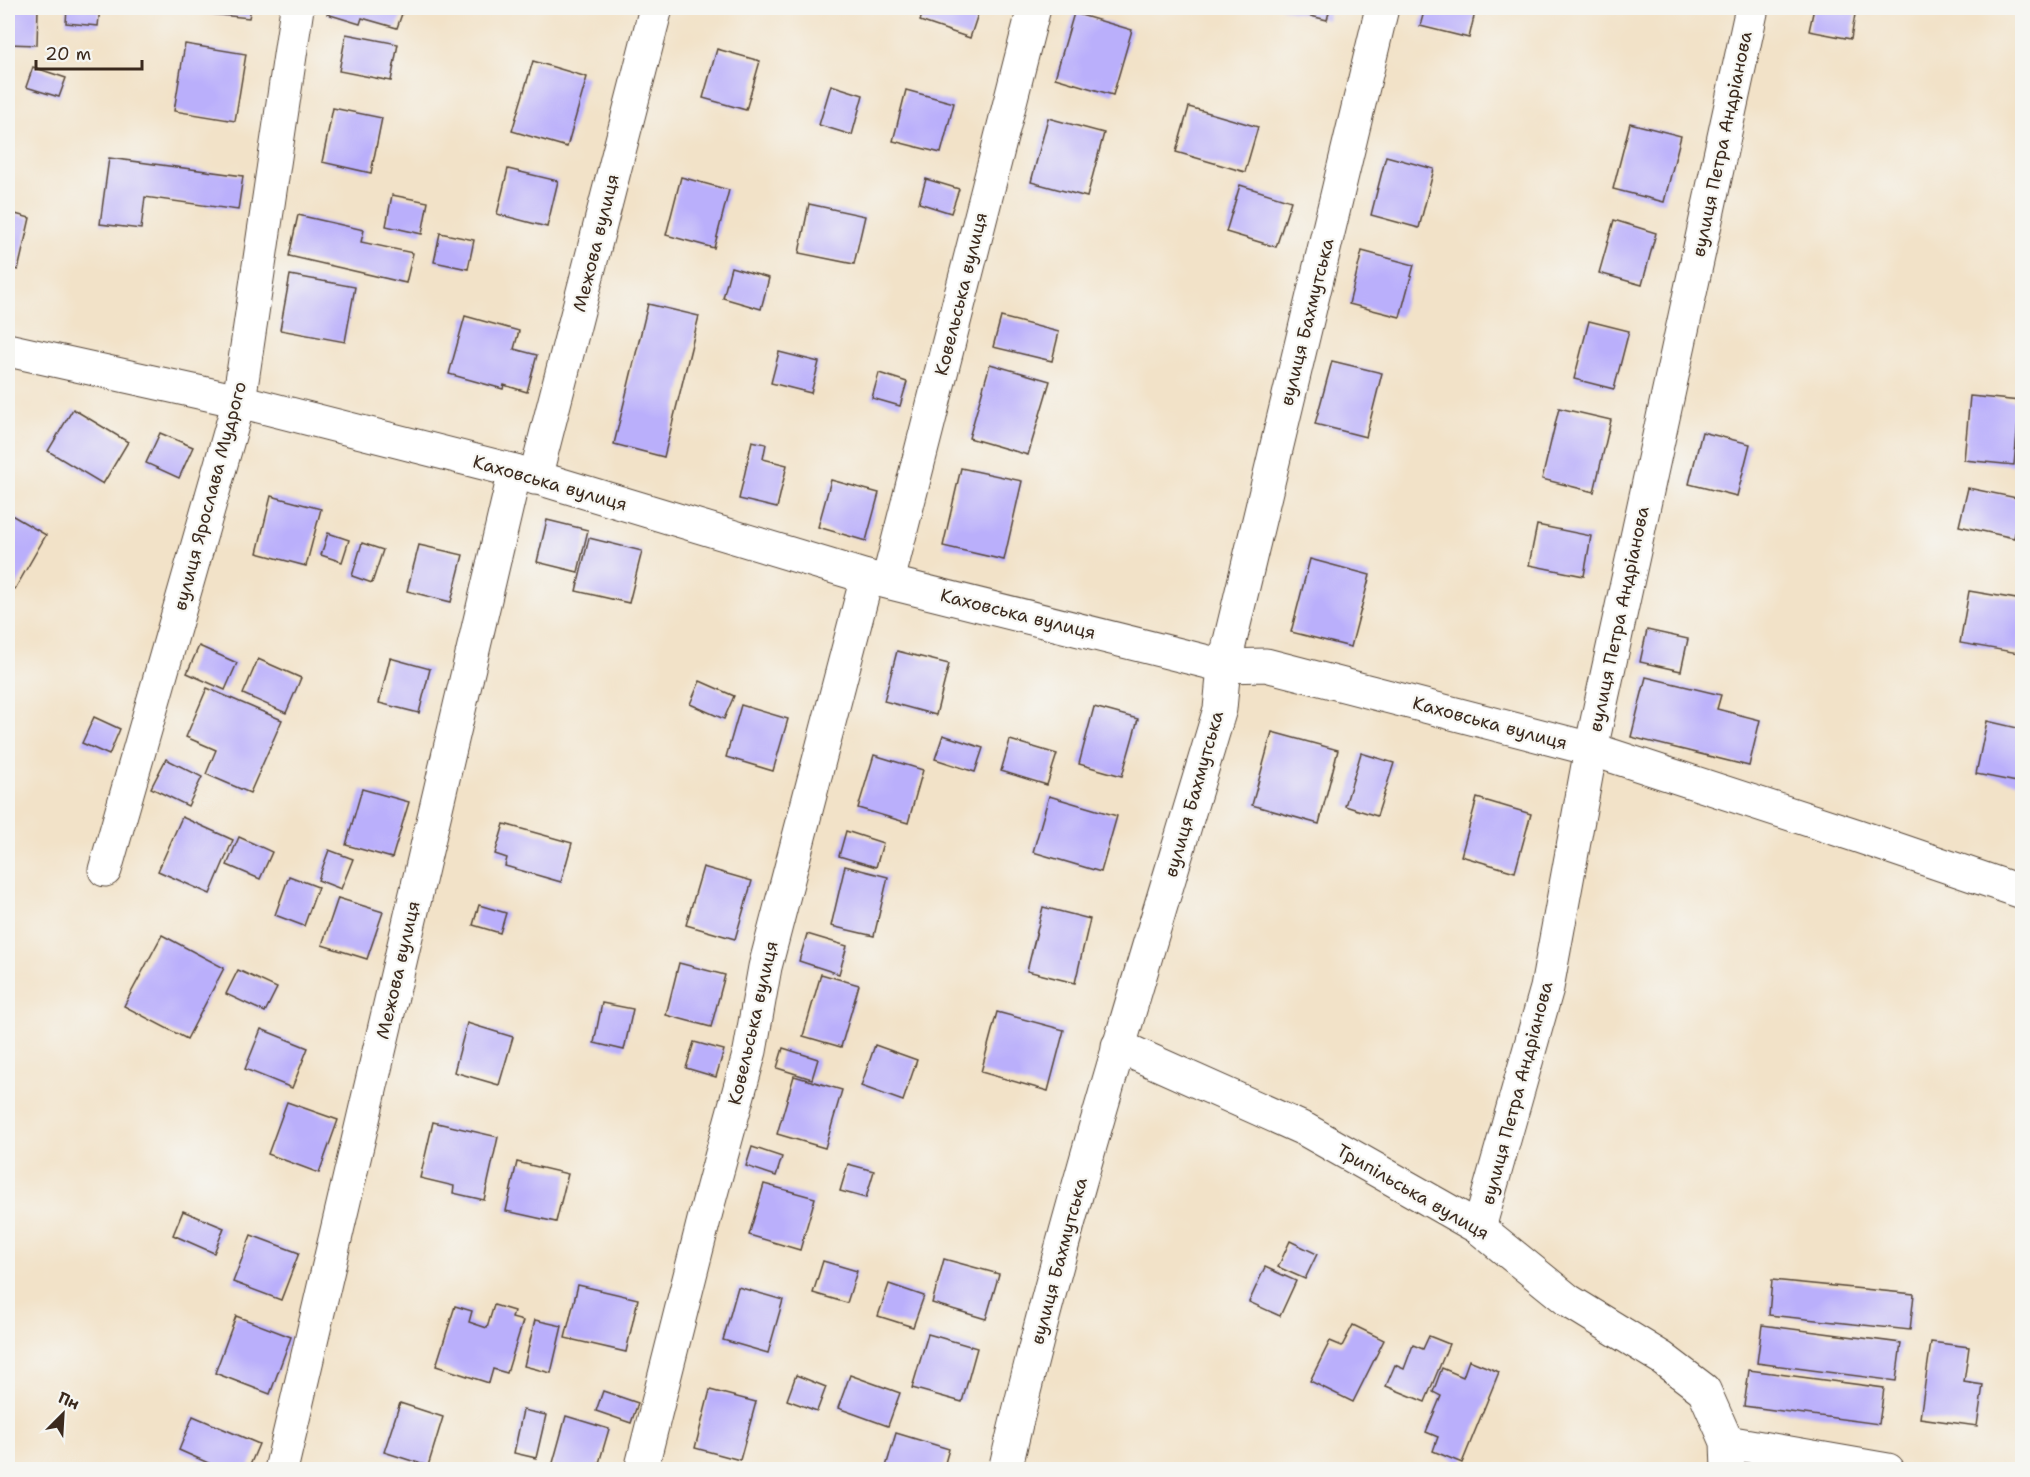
<svg xmlns="http://www.w3.org/2000/svg" width="2030" height="1477" viewBox="0 0 2030 1477" font-family="'Shantell Sans',sans-serif">
<rect width="100%" height="100%" fill="#f6f6f2"/>
<filter id="ink" filterUnits="userSpaceOnUse"><feTurbulence type="fractalNoise" baseFrequency=".0167" numOctaves="2"/><feDisplacementMap in="SourceGraphic" scale="12" xChannelSelector="R" yChannelSelector="G"/><feConvolveMatrix kernelMatrix="1 2 1 2 8 2 1 2 1" color-interpolation-filters="sRGB"/></filter>
<filter id="wash" filterUnits="userSpaceOnUse"><feTurbulence type="fractalNoise" baseFrequency=".008" numOctaves="4" result="noise"/><feDisplacementMap in="SourceGraphic" scale="24" xChannelSelector="R" yChannelSelector="G"/><feGaussianBlur stdDeviation="1.35" result="paint"/><feColorMatrix in="noise" values="0 0 0 0 0 0 0 0 0 0 0 0 0 0 0 0 0 1.4 0 .05"/><feComposite in="paint" operator="in"/></filter>
<g filter="url(#wash)">
<rect width="100%" height="100%" fill="#f2e2c8"/>
<g id="blocks">
<g fill="#baaffb">
<path d="M8,8H38L37,45L8,44Z"/>
<path d="M67,8H100L98,26L66,23Z"/>
<path d="M193,8H251L249,18L192,12Z"/>
<path d="M329,8H404L397,28L362,18L360,24L327,14Z"/>
<path d="M924,8H980L970,38L920,21Z"/>
<path d="M1279,8H1330L1327,20Z"/>
<path d="M1425,8H1476L1469,38L1420,26Z"/>
<path d="M1814,8H1856L1851,39L1809,31Z"/>
<path d="M1074,13L1132,30L1113,95L1055,78Z"/>
<path d="M346,34L398,44L391,81L339,71Z"/>
<path d="M185,44L246,54L235,121L174,111Z"/>
<path d="M717,49L760,61L746,110L703,98Z"/>
<path d="M533,61L587,77L567,147L512,131Z"/>
<path d="M33,67L66,78L59,97L26,87Z"/>
<path d="M831,85L863,95L852,135L819,125Z"/>
<path d="M906,90L954,103L941,153L893,141Z"/>
<path d="M1189,107L1258,127L1245,172L1176,152Z"/>
<path d="M333,108L382,118L371,173L322,162Z"/>
<path d="M1048,118L1104,133L1087,197L1031,182Z"/>
<path d="M1630,123L1681,136L1664,202L1613,189Z"/>
<path d="M1386,156L1434,169L1419,228L1371,215Z"/>
<path d="M109,158L243,176L238,210L145,197L141,229L100,224Z"/>
<path d="M508,169L558,181L547,227L497,214Z"/>
<path d="M681,177L729,190L714,248L666,235Z"/>
<path d="M926,179L959,189L951,213L919,203Z"/>
<path d="M1240,185L1291,201L1276,247L1226,232Z"/>
<path d="M392,195L428,202L422,234L386,226Z"/>
<path d="M809,204L865,216L854,264L799,253Z"/>
<path d="M8,212L30,218L18,270L8,267Z"/>
<path d="M298,215L364,230L361,242L413,253L406,283L289,256Z"/>
<path d="M1614,220L1656,233L1642,285L1599,273Z"/>
<path d="M440,233L474,240L468,269L434,262Z"/>
<path d="M1362,251L1414,265L1400,317L1349,304Z"/>
<path d="M731,267L769,278L761,309L723,298Z"/>
<path d="M290,275L355,287L345,342L280,330Z"/>
<path d="M648,304L699,316L664,457L614,444Z"/>
<path d="M465,316L519,331L514,349L537,355L527,392L504,385L503,389L449,374Z"/>
<path d="M1001,317L1059,332L1052,361L993,347Z"/>
<path d="M1589,321L1629,331L1614,389L1574,379Z"/>
<path d="M779,352L819,362L811,393L771,383Z"/>
<path d="M1332,361L1382,373L1366,437L1315,424Z"/>
<path d="M990,364L1050,381L1028,455L969,438Z"/>
<path d="M879,373L907,382L900,406L872,398Z"/>
<path d="M1970,396L2020,401L2014,465L1964,460Z"/>
<path d="M1559,408L1611,420L1594,492L1542,479Z"/>
<path d="M73,409L128,442L103,484L48,451Z"/>
<path d="M1702,432L1750,444L1737,496L1689,484Z"/>
<path d="M160,433L193,447L179,478L146,463Z"/>
<path d="M752,441L766,444L763,459L787,465L777,508L739,499Z"/>
<path d="M961,468L1022,481L1004,560L943,546Z"/>
<path d="M831,480L879,493L866,541L818,527Z"/>
<path d="M1968,488L2022,499L2014,538L1959,526Z"/>
<path d="M271,496L321,509L306,566L257,553Z"/>
<path d="M8,513L46,535L15,589L8,585Z"/>
<path d="M547,520L588,530L578,572L537,562Z"/>
<path d="M1537,525L1591,536L1584,576L1529,565Z"/>
<path d="M328,533L349,540L342,562L321,555Z"/>
<path d="M589,538L642,551L629,603L576,591Z"/>
<path d="M362,543L383,550L372,583L352,576Z"/>
<path d="M419,545L463,555L451,602L407,591Z"/>
<path d="M1310,559L1370,575L1351,647L1291,632Z"/>
<path d="M1969,591L2022,600V629L2018,653L1960,643Z"/>
<path d="M1647,630L1688,639L1681,671L1640,662Z"/>
<path d="M199,646L237,663L225,690L187,673Z"/>
<path d="M897,651L949,664L936,715L884,701Z"/>
<path d="M390,658L430,669L419,713L379,703Z"/>
<path d="M258,659L301,678L286,713L243,694Z"/>
<path d="M1646,677L1721,695L1717,709L1760,720L1749,766L1631,737Z"/>
<path d="M700,681L734,696L724,719L690,704Z"/>
<path d="M207,688L282,720L250,793L206,774L216,750L186,737Z"/>
<path d="M741,705L788,719L773,771L726,757Z"/>
<path d="M1094,707L1138,719L1122,776L1079,764Z"/>
<path d="M94,717L120,729L109,755L82,743Z"/>
<path d="M1987,721L2022,729V783L1976,774Z"/>
<path d="M1272,732L1338,750L1319,824L1252,805Z"/>
<path d="M943,735L983,748L975,772L935,759Z"/>
<path d="M1010,740L1057,754L1047,785L1001,771Z"/>
<path d="M1361,753L1394,763L1377,816L1345,806Z"/>
<path d="M874,755L923,770L908,823L858,808Z"/>
<path d="M166,759L202,777L188,806L151,788Z"/>
<path d="M362,789L409,802L392,858L346,845Z"/>
<path d="M1049,796L1117,816L1101,872L1033,852Z"/>
<path d="M1477,798L1531,814L1515,872L1461,856Z"/>
<path d="M182,817L233,840L210,894L158,871Z"/>
<path d="M504,824L572,843L561,882L505,866L507,858L495,854Z"/>
<path d="M846,831L883,843L876,867L839,856Z"/>
<path d="M239,837L272,852L260,879L227,865Z"/>
<path d="M329,850L353,859L341,889L318,880Z"/>
<path d="M845,866L888,877L874,936L831,926Z"/>
<path d="M703,867L752,881L735,939L686,925Z"/>
<path d="M289,876L318,887L304,926L275,915Z"/>
<path d="M338,898L383,912L367,959L322,945Z"/>
<path d="M479,905L506,913L500,933L473,925Z"/>
<path d="M1043,907L1090,919L1075,983L1027,971Z"/>
<path d="M807,934L847,946L839,974L799,961Z"/>
<path d="M162,935L224,968L187,1039L124,1006Z"/>
<path d="M679,963L725,975L711,1027L666,1015Z"/>
<path d="M238,970L277,988L265,1012L226,994Z"/>
<path d="M821,974L859,985L841,1047L803,1036Z"/>
<path d="M602,1003L633,1009L624,1050L594,1043Z"/>
<path d="M997,1012L1064,1030L1048,1091L981,1072Z"/>
<path d="M467,1023L513,1037L499,1085L454,1072Z"/>
<path d="M261,1029L308,1048L292,1088L245,1069Z"/>
<path d="M694,1042L724,1050L716,1077L686,1068Z"/>
<path d="M875,1045L917,1060L903,1101L861,1086Z"/>
<path d="M783,1048L818,1059L812,1079L777,1068Z"/>
<path d="M794,1076L842,1090L825,1148L777,1134Z"/>
<path d="M287,1102L338,1120L319,1173L268,1154Z"/>
<path d="M433,1122L498,1137L484,1200L453,1193L454,1186L420,1178Z"/>
<path d="M752,1147L782,1157L776,1176L746,1166Z"/>
<path d="M517,1162L568,1174L556,1222L506,1211Z"/>
<path d="M848,1164L874,1171L866,1198L840,1191Z"/>
<path d="M764,1184L815,1198L800,1250L749,1235Z"/>
<path d="M183,1211L224,1228L214,1253L173,1235Z"/>
<path d="M251,1235L299,1253L281,1300L233,1282Z"/>
<path d="M1290,1241L1317,1254L1305,1279L1278,1267Z"/>
<path d="M944,1259L999,1274L986,1319L932,1303Z"/>
<path d="M823,1261L857,1271L847,1303L813,1293Z"/>
<path d="M1265,1267L1296,1281L1280,1316L1249,1302Z"/>
<path d="M1772,1280L1914,1294L1910,1330L1769,1315Z"/>
<path d="M889,1284L924,1296L913,1327L878,1316Z"/>
<path d="M578,1285L638,1299L626,1352L565,1338Z"/>
<path d="M738,1287L783,1300L768,1353L723,1340Z"/>
<path d="M494,1305L514,1311L512,1318L523,1321L507,1373L493,1369L489,1383L436,1366L455,1306L472,1311L469,1322L487,1328Z"/>
<path d="M236,1316L291,1337L270,1394L215,1373Z"/>
<path d="M535,1320L562,1326L551,1373L524,1366Z"/>
<path d="M1353,1325L1384,1340L1353,1402L1310,1381L1330,1341L1342,1346Z"/>
<path d="M1762,1325L1901,1343L1896,1381L1757,1363Z"/>
<path d="M928,1334L977,1348L962,1402L912,1388Z"/>
<path d="M1429,1336L1449,1344L1425,1402L1386,1386L1395,1365L1404,1369L1413,1345L1423,1349Z"/>
<path d="M1931,1342L1969,1347L1964,1382L1983,1385L1977,1426L1920,1418Z"/>
<path d="M1469,1360L1499,1372L1462,1463L1433,1451L1438,1437L1426,1432L1441,1396L1433,1392L1442,1368L1463,1377Z"/>
<path d="M1749,1370L1884,1388L1879,1424L1744,1406Z"/>
<path d="M796,1375L826,1387L817,1411L787,1400Z"/>
<path d="M850,1375L900,1393L888,1426L838,1408Z"/>
<path d="M710,1390L756,1402L740,1460L695,1448Z"/>
<path d="M603,1391L638,1403L631,1423L596,1411Z"/>
<path d="M400,1403L443,1417L428,1466L384,1452Z"/>
<path d="M523,1410L546,1415L536,1458L514,1453Z"/>
<path d="M193,1416L259,1444L248,1470H224L179,1450Z"/>
<path d="M566,1416L609,1429L597,1470H551Z"/>
<path d="M896,1433L949,1449L943,1470H885Z"/>
</g>
</g>
</g>
<g filter="url(#ink)">
<use href="#blocks" fill-opacity="0" stroke="#564638" stroke-width="1.5"/>
<g fill="none" stroke-linecap="round" stroke-linejoin="round">
<defs>
<g id="minor">
<path d="M8,350L239,401L515,471L867,577L1224,666L1266,665L1591,749L1858,836L2022,892"/>
<path d="M535,478L656,8"/>
<path d="M888,581L1034,8"/>
<path d="M105,870L239,401L297,8"/>
<path d="M1118,1046L1306,1130L1479,1228L1569,1301L1662,1358L1704,1390L1727,1442L1728,1470"/>
<path d="M1479,1228L1547,988L1591,749L1752,8"/>
<path d="M1727,1442L1888,1470"/>
<path d="M281,1470L515,471"/>
<path d="M641,1470L706,1212L750,1051L765,967L867,577"/>
<path d="M1005,1470C1065,1213 1145,961 1220,709L1224,666L1382,8"/>
</g>
</defs>
<use href="#minor" stroke="#564638" stroke-width="35"/>
<use href="#minor" stroke="#fff" stroke-width="33"/>
</g>
</g>
<g text-anchor="middle" stroke-width="4.5" stroke-linejoin="round" paint-order="stroke">
<g font-size="18" fill="#3b2a1e" stroke="#f6f6f2">
<text transform="translate(1722 144) rotate(-78)" y="6">вулиця Петра Андріанова</text>
<text transform="translate(596 243) rotate(-76)" y="6">Межова вулиця</text>
<text transform="translate(961 294) rotate(-76)" y="6">Ковельська вулиця</text>
<text transform="translate(1307 322) rotate(-76)" y="6">вулиця Бахмутська</text>
<text transform="translate(550 483) rotate(16)" y="6">Каховська вулиця</text>
<text transform="translate(210 496) rotate(-75)" y="6">вулиця Ярослава Мудрого</text>
<text transform="translate(1018 614) rotate(14)" y="6">Каховська вулиця</text>
<text transform="translate(1619 619) rotate(-78)" y="6">вулиця Петра Андріанова</text>
<text transform="translate(1490 723) rotate(15)" y="6">Каховська вулиця</text>
<text transform="translate(1194 794) rotate(-74)" y="6">вулиця Бахмутська</text>
<text transform="translate(398 970) rotate(-77)" y="6">Межова вулиця</text>
<text transform="translate(753 1023) rotate(-77)" y="6">Ковельська вулиця</text>
<text transform="translate(1517 1093) rotate(-75)" y="6">вулиця Петра Андріанова</text>
<text transform="translate(1413 1192) rotate(30)" y="6">Трипільська вулиця</text>
<text transform="translate(1059 1261) rotate(-75)" y="6">вулиця Бахмутська</text>
</g>
</g>
<rect width="2030" height="1477" fill="none" stroke="#f6f6f2" stroke-width="30"/>
<g transform="translate(63 1414) rotate(24)" stroke="#f6f6f2" stroke-width="4.5" paint-order="stroke">
<path d="M0-4.5L10 22L0 15L-10 22Z" fill="#3b2a1e"/>
<text y="-9" font-size="16" font-weight="bold" text-anchor="middle" fill="#3b2a1e">Пн</text>
</g>
<path d="M36 60v9h106v-9" fill="none" stroke="#3b2a1e" stroke-width="3"/>
<text x="45" y="60" font-size="18" fill="#3b2a1e" stroke="#f6f6f2" stroke-width="4.5" paint-order="stroke">20 m</text>
</svg>
